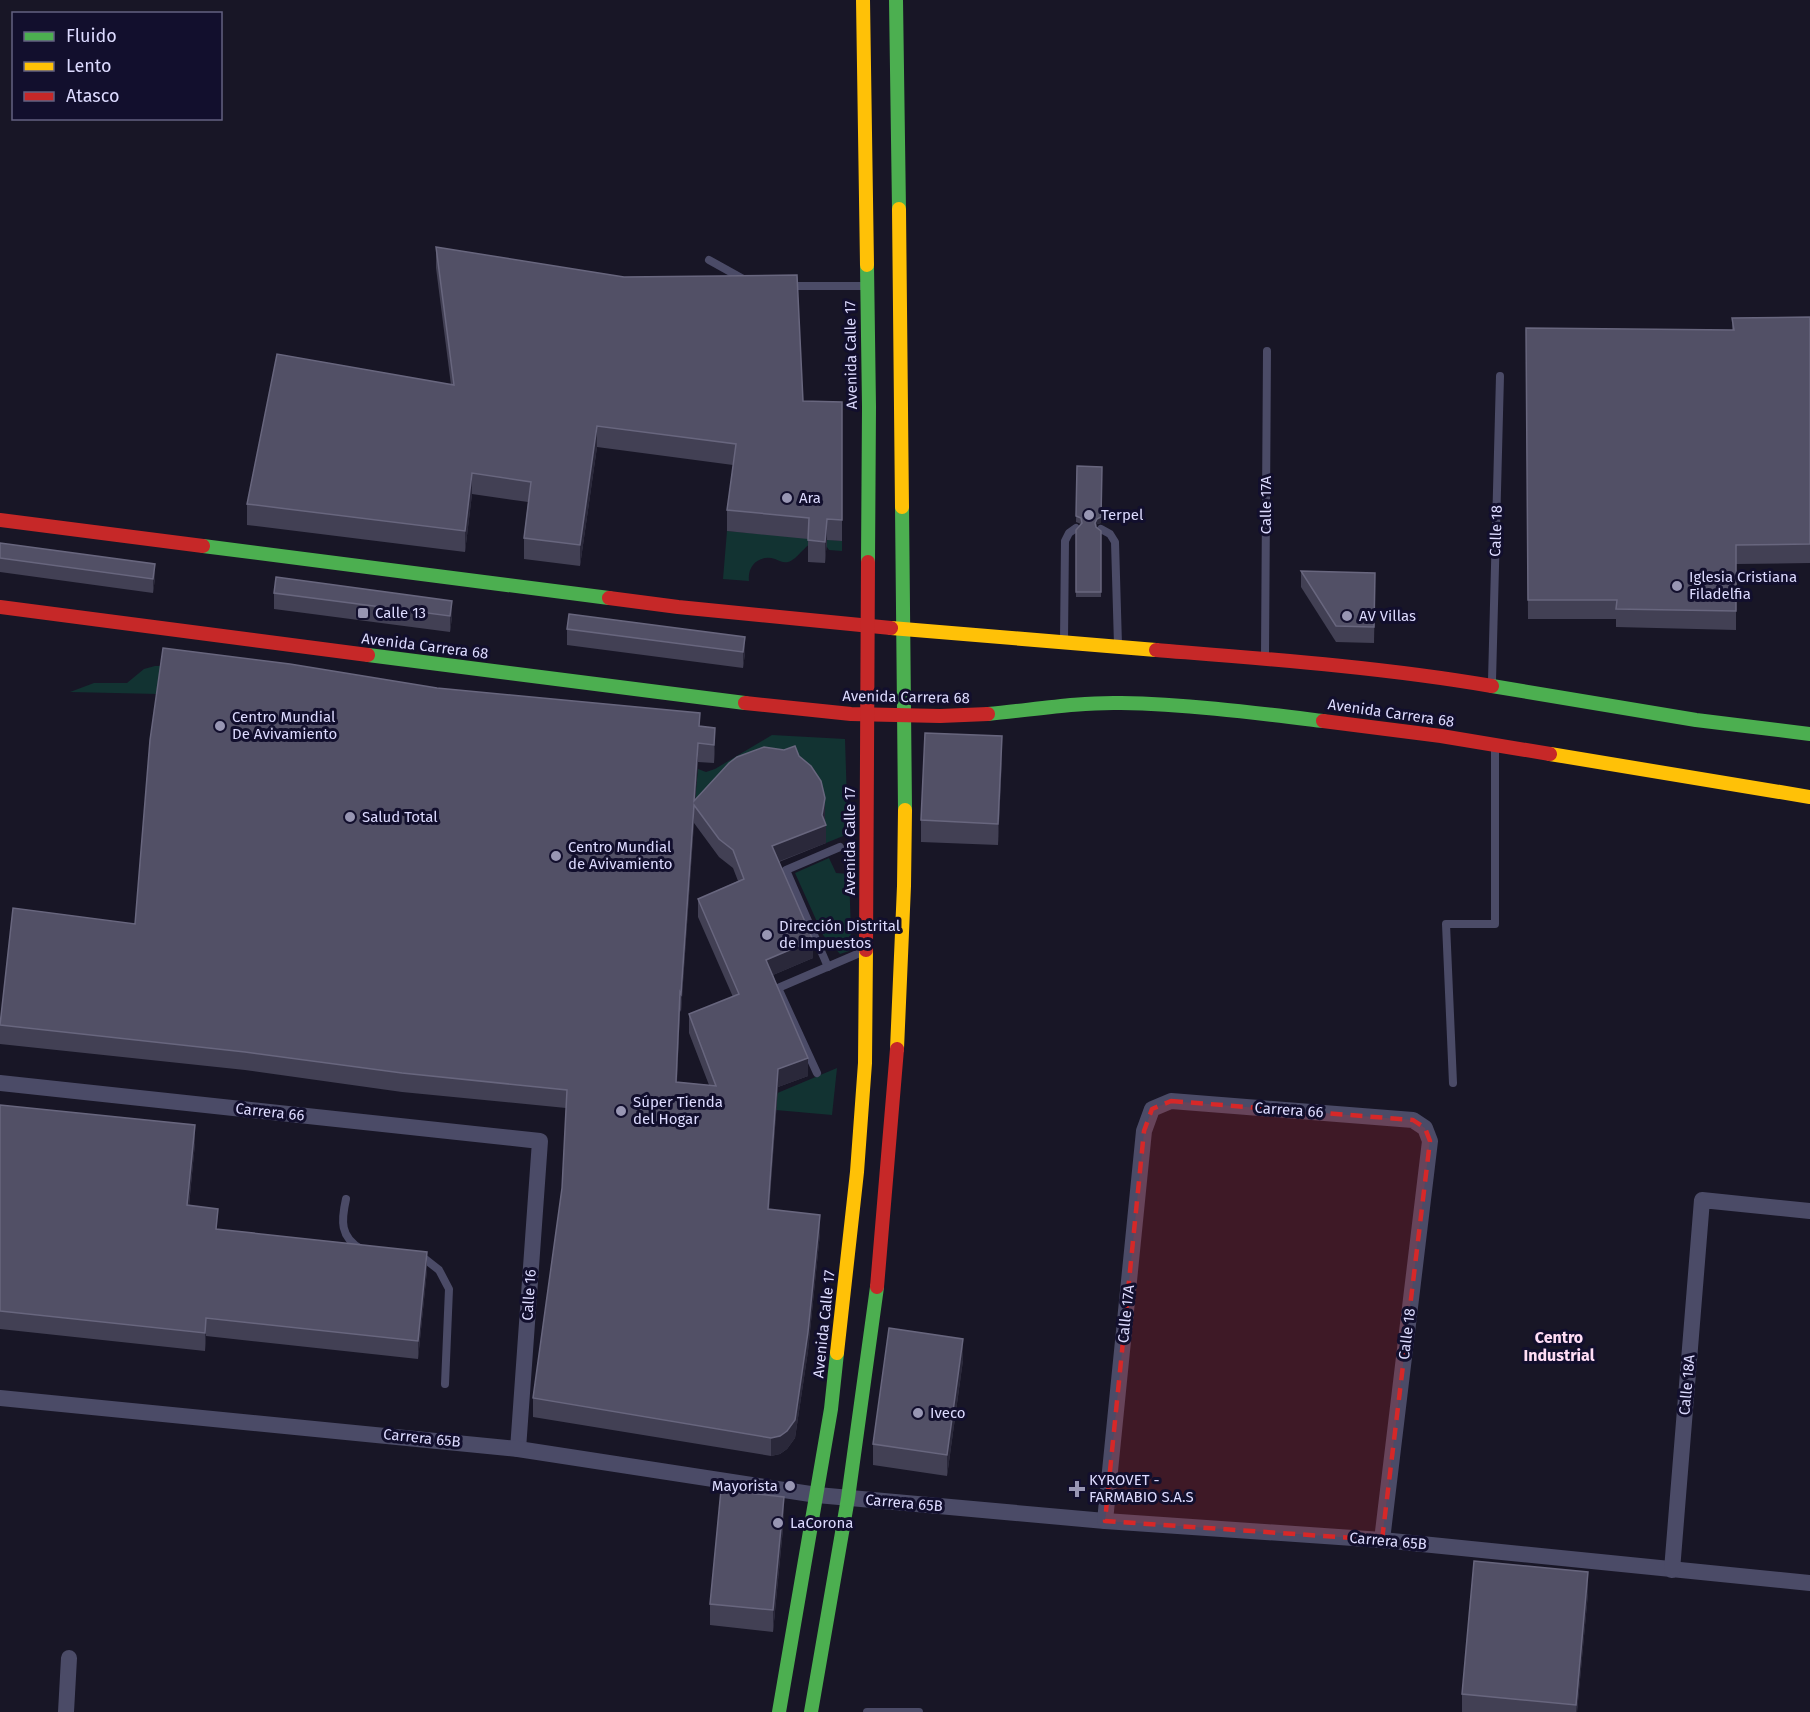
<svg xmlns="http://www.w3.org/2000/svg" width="1810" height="1712" viewBox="0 0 1810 1712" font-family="'Fira Sans',sans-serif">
<rect width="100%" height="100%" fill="#181626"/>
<g fill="#123332">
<path d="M727,531L842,541V551L829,550C814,525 801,559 788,562C783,563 780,561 775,559C759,554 747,566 749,581L723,579Z"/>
<path d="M155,666H163L159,694L70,692L94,683H127L144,669Z"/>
<path d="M772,735L845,739L848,834L826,843L822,834L825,817L695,799L698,769L706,772L715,769Z"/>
<path d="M829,858L836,873L849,874L851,932L849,951L840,954L823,935L795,873Z"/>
<path d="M837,1068L832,1115L744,1107Z"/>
</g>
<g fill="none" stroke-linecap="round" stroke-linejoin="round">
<g stroke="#4b4b67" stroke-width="8">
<path d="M709,260L745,280"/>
<path d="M788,286H865"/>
<path d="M1101,529L1110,534L1115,542L1118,645"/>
<path d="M1064,640L1065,541L1069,533L1076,528"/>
<path d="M1265,657L1267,351"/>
<path d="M1492,681L1500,376"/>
<path d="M828,967L786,870L840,847"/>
<path d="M817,1073L778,988L862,952"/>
<path d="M1453,1083L1446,924H1495V747"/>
<path d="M346,1199C341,1221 340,1237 361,1249"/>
<path d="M419,1258L425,1259L439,1270L449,1289L445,1384"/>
<path d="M867,1712H919"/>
</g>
<g stroke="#4b4b67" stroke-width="16">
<path d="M0,1083L540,1141L518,1449"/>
<path d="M0,1398L518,1449L817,1495L1105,1521L1382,1540L1810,1583"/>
<path d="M1105,1521L1144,1131L1152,1109L1171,1101L1413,1120L1425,1128L1430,1141L1382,1540"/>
<path d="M1672,1570L1702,1200L1810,1211"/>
<path d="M66,1712L69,1658"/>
</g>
<g stroke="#4caf50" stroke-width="14">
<path d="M896,0L899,209"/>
<path d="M867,265L869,407L868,562"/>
<path d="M902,507L905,810"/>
<path d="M203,546L609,598"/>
<path d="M368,655L745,703"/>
<path d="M1492,686L1696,720L1810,734"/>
<path d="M988,714C1032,710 1077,702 1121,703C1187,704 1257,713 1323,721"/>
<path d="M779,1712L831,1409L837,1353"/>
<path d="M811,1712L848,1498L877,1287"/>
</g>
<g stroke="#ffc107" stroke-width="14">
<path d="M863,0L867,265"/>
<path d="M899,209L902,507"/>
<path d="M891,628L1156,650"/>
<path d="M1550,754L1810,797"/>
<path d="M897,1049L904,886L905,810"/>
<path d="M837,1353L857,1172L865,1063L866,950"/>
</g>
<g stroke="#c62828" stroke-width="14">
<path d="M0,520L203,546"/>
<path d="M609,598L678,607L891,628"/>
<path d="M0,607L368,655"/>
<path d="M1156,650C1268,659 1381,667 1492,686"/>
<path d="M745,703L851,714L940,716L988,714"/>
<path d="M1323,721L1441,736L1550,754"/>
<path d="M866,950L868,562"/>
<path d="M877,1287L897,1049"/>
</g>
</g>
<g fill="#424054" fill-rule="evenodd">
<path d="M436,247L803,401L842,402V541L827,540L825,563L808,562V539L727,531V510L733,465L597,447L580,566L524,559V538L528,502L472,494L465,552L247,525V504L451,385L436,268Z"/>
<path d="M1810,317V563L1736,564V630L1616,627V619H1528L1526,328L1732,330V318Z"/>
<path d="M1077,466L1102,467L1101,523L1097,524L1096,527L1101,531V597H1076V530L1081,524L1076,522Z"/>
<path d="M0,543L155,578L153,593L0,572Z"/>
<path d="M1301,571L1375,589L1374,643L1336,642L1301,587Z"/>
<path d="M274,593L452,601V617L450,632L274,609Z"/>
<path d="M567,629L745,637V653L743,668L567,645Z"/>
<path d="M437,688L700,726L715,746L714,763L698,762L695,799L825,817L826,843L779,862L813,958L773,975L808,1076L778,1087L769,1209L820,1233L808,1351L795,1438L787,1449L780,1454L771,1456L533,1417V1398L562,1188L566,1108L402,1092L245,1070L0,1044V1023L135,924ZM694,823L719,857L733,868L738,881L698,899V917L733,997L689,1014V1033L709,1085L677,1082L680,1010L681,1012Z"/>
<path d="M1002,758L998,845L921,842V820Z"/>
<path d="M0,1105L195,1143L189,1206L217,1229L427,1270L418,1359L206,1336L205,1351L0,1329Z"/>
<path d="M963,1360L947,1476L873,1465V1444Z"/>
<path d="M784,1518L773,1632L710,1625V1604Z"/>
<path d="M1588,1593L1577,1712H1462V1694Z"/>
</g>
<g fill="#2a283a">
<path d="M597,426V447L580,566V545Z"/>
<path d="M472,473V494L465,552V531Z"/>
<path d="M1101,517V523L1097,524L1095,529V523L1097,519Z"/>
<path d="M827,519V540L825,563V542Z"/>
<path d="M155,564V578L153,593V579Z"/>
<path d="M452,601V617L450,632V616Z"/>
<path d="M745,637V653L743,668V652Z"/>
<path d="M715,728V746L714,763V745Z"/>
<path d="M1002,736V758L998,845V824Z"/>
<path d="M698,743V762L695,806L694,805Z"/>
<path d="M825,798V817L824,826L826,825V843L772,864V846L822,815Z"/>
<path d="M694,805V823L681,1012V994Z"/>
<path d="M813,940V958L766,978V960Z"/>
<path d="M680,992V1010L676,1100V1082Z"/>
<path d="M808,1058V1076L778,1087L768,1227V1209L778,1069Z"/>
<path d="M195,1125V1143L187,1224V1205Z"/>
<path d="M820,1215V1233L808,1351L795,1438L787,1449L780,1454L771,1456V1438Z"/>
<path d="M427,1252V1270L418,1359V1341Z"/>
<path d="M206,1318V1336L205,1351V1333Z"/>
<path d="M963,1339V1360L947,1476V1455Z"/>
<path d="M784,1497V1518L773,1632V1610Z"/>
<path d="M1588,1572V1593L1577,1712H1576Z"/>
</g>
<g fill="#525066" stroke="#68667e" stroke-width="1.5" fill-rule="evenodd">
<path d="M436,247L624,277L797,275L803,401L842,402V520L827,519L825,542L808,540L809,518L727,510L736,444L597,426L580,545L524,538L531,482L472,473L465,531L247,504L277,354L454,385Z"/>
<path d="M1810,317V544L1736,545V611L1616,609L1617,600H1528L1526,328L1734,330L1732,318Z"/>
<path d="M1077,466L1102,467L1101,517L1097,519L1095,523L1096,527L1101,531V592H1076V530L1082,523L1081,518L1076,516Z"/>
<path d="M0,543L155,564L153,579L0,558Z"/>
<path d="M1301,571L1375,573L1374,627L1336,626Z"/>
<path d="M276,577L452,601L450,616L274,593Z"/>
<path d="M569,614L745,637L743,652L567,629Z"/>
<path d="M163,648L290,664L437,688L700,713L699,726L715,728L714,745L698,743L694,801L729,763L737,757L764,747L784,750L795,746L799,756L811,766L821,781L825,798L822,815L826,825L772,846L813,940L766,960L808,1058L778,1069L768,1209L820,1215L808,1332L795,1420L787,1431L780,1436L771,1438L533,1398L562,1188L567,1090L402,1073L245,1052L0,1025L13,908L135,924L150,740ZM694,805L719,839L733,850L744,879L698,899L739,994L689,1014L716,1086L676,1082L680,992L681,994Z"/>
<path d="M925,733L1002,736L998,824L921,820Z"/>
<path d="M0,1105L195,1125L187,1205L218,1209L216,1229L427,1252L418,1341L206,1318L205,1333L0,1311Z"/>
<path d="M889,1328L963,1339L947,1455L873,1444Z"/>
<path d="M721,1490L784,1497L773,1610L710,1604Z"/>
<path d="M1474,1561L1588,1572L1576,1705L1462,1694Z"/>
</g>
<path fill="#d62828" fill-opacity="0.2" stroke="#d62828" stroke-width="4.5" stroke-dasharray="12 8" stroke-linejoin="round" d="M1171,1101L1413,1120L1425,1128L1430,1141L1382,1540L1105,1521L1144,1131L1152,1109Z"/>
<g fill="#9896b3" stroke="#120f2d" stroke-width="2">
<circle cx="787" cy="498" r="6"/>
<circle cx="1089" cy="515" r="6"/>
<circle cx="1677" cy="586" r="6"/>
<rect x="357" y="607" width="12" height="12" rx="3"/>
<circle cx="1347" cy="616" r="6"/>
<circle cx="220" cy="726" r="6"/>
<circle cx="350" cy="817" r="6"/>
<circle cx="556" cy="856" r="6"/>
<circle cx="767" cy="935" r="6"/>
<circle cx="621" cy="1111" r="6"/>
<circle cx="918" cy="1413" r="6"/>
<circle cx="790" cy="1486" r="6"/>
<path d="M1074 1480h6v6h6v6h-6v6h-6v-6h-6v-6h6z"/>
<circle cx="778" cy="1523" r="6"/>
</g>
<g text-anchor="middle" stroke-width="6" stroke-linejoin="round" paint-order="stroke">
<g font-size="15" fill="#dddbff" stroke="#120f2d">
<text transform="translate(851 355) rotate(-91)" y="5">Avenida Calle 17</text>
<text transform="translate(1266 505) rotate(-90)" y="5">Calle 17A</text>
<text transform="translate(1496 531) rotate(-88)" y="5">Calle 18</text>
<text transform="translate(425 646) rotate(7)" y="5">Avenida Carrera 68</text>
<text transform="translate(906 697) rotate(1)" y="5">Avenida Carrera 68</text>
<text transform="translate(1391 713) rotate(8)" y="5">Avenida Carrera 68</text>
<text transform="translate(850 841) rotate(-90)" y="5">Avenida Calle 17</text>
<text transform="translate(1289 1110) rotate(4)" y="5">Carrera 66</text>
<text transform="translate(270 1112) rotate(6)" y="5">Carrera 66</text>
<text transform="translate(529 1295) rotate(-86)" y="5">Calle 16</text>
<text transform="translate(1126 1314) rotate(-84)" y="5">Calle 17A</text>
<text transform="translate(824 1324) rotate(-84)" y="5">Avenida Calle 17</text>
<text transform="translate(1407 1334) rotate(-83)" y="5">Calle 18</text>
<text transform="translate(1687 1385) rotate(-85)" y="5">Calle 18A</text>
<text transform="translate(422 1438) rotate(6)" y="5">Carrera 65B</text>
<text transform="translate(904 1503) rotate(5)" y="5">Carrera 65B</text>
<text transform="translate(1388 1541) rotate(5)" y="5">Carrera 65B</text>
</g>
<g font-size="15" fill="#dddbff" stroke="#120f2d" text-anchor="start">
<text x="799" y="503">Ara</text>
<text x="1101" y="520">Terpel</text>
<text x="1689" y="582">Iglesia Cristiana<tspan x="1689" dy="17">Filadelfia</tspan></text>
<text x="375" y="618">Calle 13</text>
<text x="1359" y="621">AV Villas</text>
<text x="232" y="722">Centro Mundial<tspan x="232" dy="17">De Avivamiento</tspan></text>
<text x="362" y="822">Salud Total</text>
<text x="568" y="852">Centro Mundial<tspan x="568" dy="17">de Avivamiento</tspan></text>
<text x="779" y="931">Dirección Distrital<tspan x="779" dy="17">de Impuestos</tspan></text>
<text x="633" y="1107">Súper Tienda<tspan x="633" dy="17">del Hogar</tspan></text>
<text x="930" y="1418">Iveco</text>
<text x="1089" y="1485">KYROVET -<tspan x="1089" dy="17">FARMABIO S.A.S</tspan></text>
<text x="778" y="1491" text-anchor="end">Mayorista</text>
<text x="790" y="1528">LaCorona</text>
</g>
<g font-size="16" font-weight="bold" fill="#ffddf5" stroke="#120f2d">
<text x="1559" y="1343">Centro<tspan x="1559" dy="18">Industrial</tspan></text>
</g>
</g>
<rect x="12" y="12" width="210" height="108" fill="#120f2d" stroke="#636181" stroke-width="1.5"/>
<rect x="24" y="32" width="30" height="9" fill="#4caf50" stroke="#636181" stroke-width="1.5"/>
<text x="66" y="42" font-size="18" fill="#dddbff">Fluido</text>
<rect x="24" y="62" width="30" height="9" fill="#ffc107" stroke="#636181" stroke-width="1.5"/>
<text x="66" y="72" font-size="18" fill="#dddbff">Lento</text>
<rect x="24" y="92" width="30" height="9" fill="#c62828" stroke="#636181" stroke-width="1.5"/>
<text x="66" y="102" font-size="18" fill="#dddbff">Atasco</text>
</svg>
